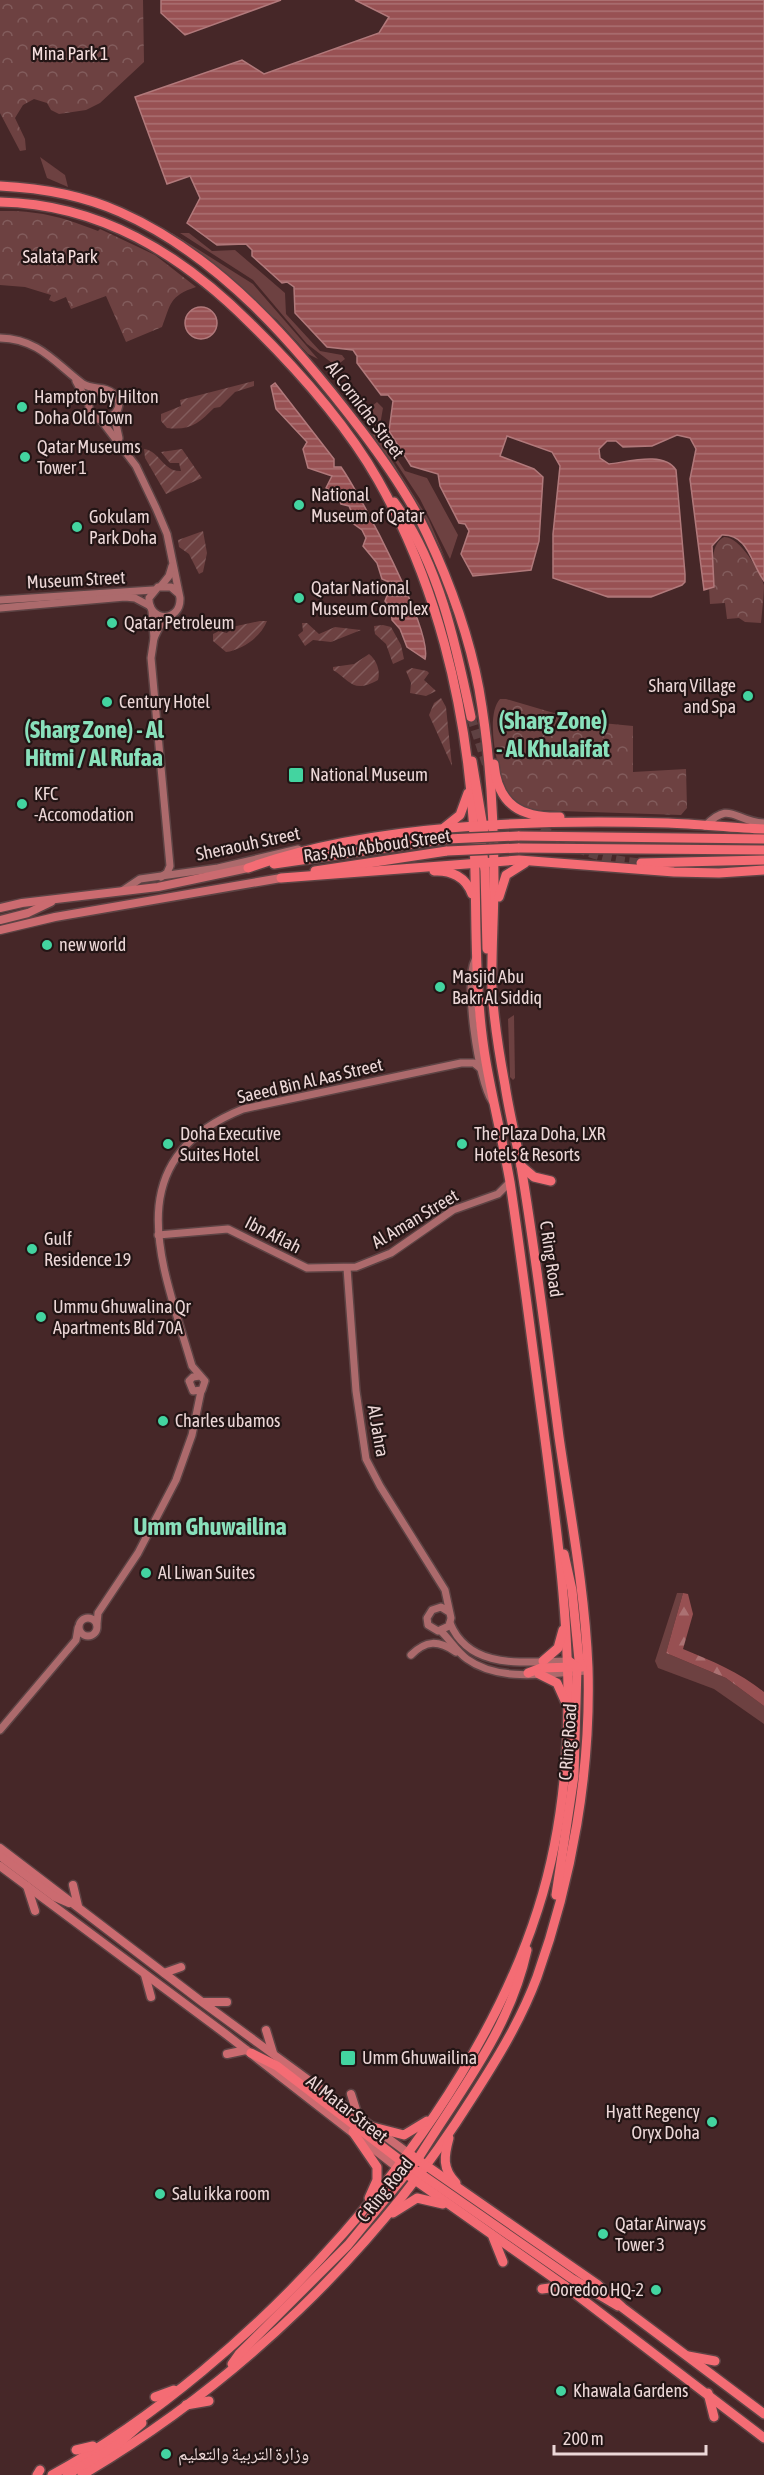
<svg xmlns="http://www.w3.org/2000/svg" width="764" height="2475" viewBox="0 0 764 2475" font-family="'Asap Condensed','Noto Naskh Arabic',sans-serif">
<defs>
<pattern id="forest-firs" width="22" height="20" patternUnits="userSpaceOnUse" patternTransform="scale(1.5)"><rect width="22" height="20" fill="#975052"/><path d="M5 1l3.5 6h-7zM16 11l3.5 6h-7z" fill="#ab7172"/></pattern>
<pattern id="park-crowns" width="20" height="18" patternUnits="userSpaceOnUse" patternTransform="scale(1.5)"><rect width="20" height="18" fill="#6d4141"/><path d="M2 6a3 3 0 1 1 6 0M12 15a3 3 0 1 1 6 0" fill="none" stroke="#825c5c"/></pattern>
<pattern id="garden-furrows" width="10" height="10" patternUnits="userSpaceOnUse" patternTransform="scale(1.5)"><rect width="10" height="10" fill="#6d4141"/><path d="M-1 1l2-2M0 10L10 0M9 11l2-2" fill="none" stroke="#825c5c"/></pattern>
<pattern id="water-rules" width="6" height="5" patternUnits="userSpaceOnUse" patternTransform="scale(1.5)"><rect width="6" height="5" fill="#985153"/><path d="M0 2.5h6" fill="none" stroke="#ab7173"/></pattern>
</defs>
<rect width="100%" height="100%" fill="#462728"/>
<g fill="#6d4141">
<path d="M40,157L65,175L68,187L47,178Z"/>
<path d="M172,233L253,284L318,359L308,354L277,320L170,234Z"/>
<path d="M180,233H189L212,251L235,250L285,293L286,314L320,351L342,355L345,359L336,366L307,344L253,280Z"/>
<path d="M377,402L383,408L379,431L405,471L427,478L458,535L450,559L420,499L377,434L372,406Z"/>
<path d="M371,408L373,430L429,520L447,562L423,513L372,434L367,411Z"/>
<path d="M514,1015L515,1078L513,1080L510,1077L508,1019Z"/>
<path d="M677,1593H683L666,1653L726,1678L764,1706V1724L714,1689L658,1668L655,1661Z"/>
</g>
<path fill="url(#forest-firs)" d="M683,1593L688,1594L693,1614L683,1649C712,1661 739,1672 764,1692V1706L726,1678L666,1653Z"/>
<g fill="url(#park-crowns)">
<path d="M0,0H143L144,62L100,103L86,110L59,114L51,110L47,103L34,99L23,105L15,118L25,139L26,150L20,151L0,113Z"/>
<path d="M0,211C40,210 65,218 98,231L100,229L155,255L196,287C169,296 171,304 162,327L126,342L106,296L71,309L66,297L54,302L49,300L51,295L25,287L0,285Z"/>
<path d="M724,537C739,536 760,571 764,585C764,596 762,612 761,623L745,622L739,618L727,619L725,603L710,604L709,587H714C714,571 708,546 724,537Z"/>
<path d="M500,699H506L581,721L633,726V772L686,769L687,808L681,815L530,810C524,806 515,803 511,797C498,779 484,716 500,699Z"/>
</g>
<g fill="url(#garden-furrows)">
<path d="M254,381V386L235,392L220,407L214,408C199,423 190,431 167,428L161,421V414L181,406L180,400Z"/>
<path d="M144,449C160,451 163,472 181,471L179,463H170L161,452L182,449L202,478L166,494L145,458Z"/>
<path d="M203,531L207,553L203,572L199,574L189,554L179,547L178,540Z"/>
<path d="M260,621H267C261,637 242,650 226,652L213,641V634L219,631L227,633L232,627Z"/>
<path d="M302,623H307L319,634L335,627L361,630L331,642L313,640L305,646L298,635L303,631Z"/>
<path d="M383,625L391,627L401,645L404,659L393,664L386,644L375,634L374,626Z"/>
<path d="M369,654C376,659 381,671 378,680C353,694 351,681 333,670V667L354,664Z"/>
<path d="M412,668L427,671L429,673L424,680L436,691L426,696L410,693L411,683L406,671Z"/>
<path d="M441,698L446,707L452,766L429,715L434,703Z"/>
</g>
<g fill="url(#water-rules)" stroke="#b1797b" stroke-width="1.5">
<path d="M161,0H281L185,35L161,13Z"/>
<path d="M355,0H764V581C751,563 748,534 722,535L712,546L714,587L704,590L690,479L696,449L690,438L677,435L652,446L623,447L616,441H607L599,449L600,458L609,464C628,462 664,451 676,470L685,574V582L682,585L651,597H608L553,578V534L560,466L552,452L507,436L500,456L534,469L543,477L539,541L531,570L473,576L461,554L469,531L465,524L459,523L440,486L438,474L411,466L389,431L393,401L388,395H381L357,363V356L353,350L327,347L295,313L294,287L287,282L282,283L252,256V250L246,244L217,245L187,223L200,198L190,176L167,184L135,97L242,60L264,74L379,33L389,17Z"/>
<circle cx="201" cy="323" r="16"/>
<path d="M275,383L334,459V467H341C360,494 433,631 425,659L407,647L400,629L392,620L391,608L385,601L390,588L389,582L382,579L377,563L363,546L366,538L362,530L347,519L352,513L349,506L341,504L336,494L326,488L332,476L308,468L303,449L307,442L276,409L271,386Z"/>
</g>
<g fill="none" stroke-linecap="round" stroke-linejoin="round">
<g stroke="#5f4142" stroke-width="9" stroke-dasharray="9 4.5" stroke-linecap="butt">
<path d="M471,717L489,772"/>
<path d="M531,820C563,846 600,860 641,863"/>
</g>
<defs>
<g id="secondary">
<path d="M0,338C39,339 55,363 83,384C92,390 106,386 114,394C127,407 111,422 97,419L89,410V399L99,390"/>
<path d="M76,381L88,403"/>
<path d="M114,415L119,438"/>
<path d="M101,420L136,466L156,508L167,534L180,598C181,623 148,622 149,598L158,587H171L179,594"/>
<path d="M161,586L169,576L172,566"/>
<path d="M0,600L153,590"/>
<path d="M0,608L125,597L135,598L150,606"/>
<path d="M152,611L154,638"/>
<path d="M705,826C731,800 733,821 764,823"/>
<path d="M161,877L167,873L170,866L151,658L154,638L164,617"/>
<path d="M122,891L140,879L218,868L298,849"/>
<path d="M475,960C464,982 478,1080 492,1101"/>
<path d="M158,1235L228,1229L307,1268L356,1267L391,1253L453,1210L498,1194L510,1182"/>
<path d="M347,1268L356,1391L366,1459L380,1486L445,1590L451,1618L449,1626L438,1631L428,1625L427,1618L432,1610L441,1607L449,1612"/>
<path d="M200,1376L193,1377L189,1381L193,1391L202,1390L205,1381L192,1366C163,1266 114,1161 243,1109L461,1063H474L480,1068"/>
<circle cx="88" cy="1627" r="9"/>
<path d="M450,1623C470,1672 527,1661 569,1661"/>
<path d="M97,1624L98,1613L138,1553L176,1480L192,1435L201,1391"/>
<path d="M441,1631C450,1640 457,1652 467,1659C500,1683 550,1673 588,1671"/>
<path d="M411,1655C426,1640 438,1640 456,1652"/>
<path d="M0,1730L76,1640L78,1628"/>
</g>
<g id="primary">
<path d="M0,908L22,903L158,887L248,868"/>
<path d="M0,920L28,913L51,902"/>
<path d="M0,930L55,917L281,878"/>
<path d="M0,1848L202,2002L408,2153"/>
<path d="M0,1856L55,1897L69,1903"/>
<path d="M0,1866L227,2035L398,2168"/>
<path d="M73,1885L78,1906"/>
<path d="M27,1886L35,1911"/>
<path d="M164,1973L181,1967"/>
<path d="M145,1975L151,1997"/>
<path d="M204,2002H227"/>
<path d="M266,2030L273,2053"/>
<path d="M227,2054L246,2050"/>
<path d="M351,2094L358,2116"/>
</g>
<g id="highway">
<path d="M0,186C41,188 82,195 120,212C220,256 296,345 361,430C386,463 410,497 427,534C450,583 469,636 479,689C490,752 494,817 494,880C494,917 491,954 492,990C494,1022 499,1053 505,1085C509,1112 516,1139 521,1166C536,1256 547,1346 559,1437C570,1513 585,1591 588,1668C591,1772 572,1879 537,1977C521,2020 497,2059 472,2098C376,2251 238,2383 82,2475"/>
<path d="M0,202C100,204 181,254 250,323C298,370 345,422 378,480C436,582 465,701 473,818C478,899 472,981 486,1062C493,1102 503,1142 510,1182C522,1262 532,1344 543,1424C564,1585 589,1750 538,1909C469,2127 251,2366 52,2475"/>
<path d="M394,502C439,563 456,645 471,717"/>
<path d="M472,761L484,833"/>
<path d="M494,764C498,806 522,818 560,817"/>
<path d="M445,827L460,815L468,793"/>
<path d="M480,831L485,871L487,949"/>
<path d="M518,836L764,839"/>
<path d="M518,848L764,850"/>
<path d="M641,863L764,860"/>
<path d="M274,864L447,839"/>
<path d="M248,868C369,824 540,819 668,823C700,824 732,828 764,829"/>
<path d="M315,871L447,851"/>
<path d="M434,871C451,870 466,877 472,894"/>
<path d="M281,878L519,860L674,872L719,873L764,870"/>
<path d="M499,897L506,875L525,863"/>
<path d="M521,1166L534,1177L551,1181"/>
<path d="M564,1554L572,1590L579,1660L582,1667"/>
<path d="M543,1661L558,1648L563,1630"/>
<path d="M528,1673L541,1668L573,1667"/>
<path d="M539,1674L557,1683L566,1703"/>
<path d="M556,1895L574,1776L577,1667L569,1661"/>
<path d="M251,2053L277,2066L405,2164"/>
<path d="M373,2127L404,2135L427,2121"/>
<path d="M353,2132L377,2167V2180L369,2198"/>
<path d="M449,2138C444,2156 442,2169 456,2183"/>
<path d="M408,2153L598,2285L623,2308L764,2414"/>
<path d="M416,2162C458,2093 509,2032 527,1950"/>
<path d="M398,2168L565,2286L764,2438"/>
<path d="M415,2170L571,2278L618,2306"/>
<path d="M393,2213L417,2198L443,2204"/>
<path d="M493,2237L503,2262"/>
<path d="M542,2289L565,2286"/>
<path d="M688,2356L715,2361"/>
<path d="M232,2364L239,2354L348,2245L410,2169L412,2160L408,2153"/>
<path d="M708,2393L714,2417"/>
<path d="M155,2397L174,2390"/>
<path d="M186,2405L209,2401"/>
<path d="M76,2450L93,2446"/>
<path d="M37,2475L40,2470"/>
<path d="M67,2475L118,2444L142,2423"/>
</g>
</defs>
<use href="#secondary" stroke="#5d4344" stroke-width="10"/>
<use href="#primary" stroke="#5d4344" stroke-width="11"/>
<use href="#highway" stroke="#5d4344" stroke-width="12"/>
<use href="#secondary" stroke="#ac6a6c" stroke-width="7"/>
<use href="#primary" stroke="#cb6b70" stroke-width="8"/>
<use href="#highway" stroke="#f46c74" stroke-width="9"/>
<defs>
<g id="highway-bridge">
<path d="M447,839L518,836"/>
<path d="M447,851L518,848"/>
</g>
</defs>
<use href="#highway-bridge" stroke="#5d4344" stroke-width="12" stroke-linecap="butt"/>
<use href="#highway-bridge" stroke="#f46c74" stroke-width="9"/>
</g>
<g fill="#43d4a0" stroke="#231515" stroke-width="2">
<circle cx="22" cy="407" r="6"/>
<circle cx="25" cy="457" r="6"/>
<circle cx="299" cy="505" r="6"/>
<circle cx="77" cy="527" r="6"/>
<circle cx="299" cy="598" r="6"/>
<circle cx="112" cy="623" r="6"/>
<circle cx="748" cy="696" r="6"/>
<circle cx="107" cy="702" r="6"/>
<rect x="288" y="767" width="16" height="16" rx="3"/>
<circle cx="22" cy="804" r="6"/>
<circle cx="47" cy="945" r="6"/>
<circle cx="440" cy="987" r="6"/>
<circle cx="168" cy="1144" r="6"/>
<circle cx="462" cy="1144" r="6"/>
<circle cx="32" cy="1249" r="6"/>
<circle cx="41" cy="1317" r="6"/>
<circle cx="163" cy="1421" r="6"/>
<circle cx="146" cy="1573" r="6"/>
<rect x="340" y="2050" width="16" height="16" rx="3"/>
<circle cx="712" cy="2122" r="6"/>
<circle cx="160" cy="2194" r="6"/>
<circle cx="603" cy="2234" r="6"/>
<circle cx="656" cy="2290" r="6"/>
<circle cx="561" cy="2391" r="6"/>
<circle cx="166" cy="2454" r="6"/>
</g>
<g text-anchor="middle" stroke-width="4.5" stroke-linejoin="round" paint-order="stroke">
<g font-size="18" fill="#f5dede" stroke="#231515">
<text x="70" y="60">Mina Park 1</text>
<text x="60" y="263">Salata Park</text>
</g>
<g font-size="18" fill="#ecd7d7" stroke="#231515" text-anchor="start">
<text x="34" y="403">Hampton by Hilton<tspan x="34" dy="21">Doha Old Town</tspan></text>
<text x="37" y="453">Qatar Museums<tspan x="37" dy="21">Tower 1</tspan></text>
<text x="311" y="501">National<tspan x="311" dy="21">Museum of Qatar</tspan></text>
<text x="89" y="523">Gokulam<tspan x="89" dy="21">Park Doha</tspan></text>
<text x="311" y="594">Qatar National<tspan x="311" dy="21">Museum Complex</tspan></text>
<text x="124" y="629">Qatar Petroleum</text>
<text x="736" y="692" text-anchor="end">Sharq Village<tspan x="736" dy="21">and Spa</tspan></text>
<text x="119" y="708">Century Hotel</text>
<text x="310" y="781">National Museum</text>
<text x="34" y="800">KFC<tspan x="34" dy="21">-Accomodation</tspan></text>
<text x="59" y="951">new world</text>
<text x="452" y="983">Masjid Abu<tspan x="452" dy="21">Bakr Al Siddiq</tspan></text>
<text x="180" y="1140">Doha Executive<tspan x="180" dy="21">Suites Hotel</tspan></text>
<text x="474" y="1140">The Plaza Doha, LXR<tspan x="474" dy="21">Hotels &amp; Resorts</tspan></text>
<text x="44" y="1245">Gulf<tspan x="44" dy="21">Residence 19</tspan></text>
<text x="53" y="1313">Ummu Ghuwalina Qr<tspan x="53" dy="21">Apartments Bld 70A</tspan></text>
<text x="175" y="1427">Charles ubamos</text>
<text x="158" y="1579">Al Liwan Suites</text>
<text x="362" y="2064">Umm Ghuwailina</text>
<text x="700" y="2118" text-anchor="end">Hyatt Regency<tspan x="700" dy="21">Oryx Doha</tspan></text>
<text x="172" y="2200">Salu ikka room</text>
<text x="615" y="2230">Qatar Airways<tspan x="615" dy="21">Tower 3</tspan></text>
<text x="644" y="2296" text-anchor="end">Ooredoo HQ-2</text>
<text x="573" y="2397">Khawala Gardens</text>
<text x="178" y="2460">وزارة التربية والتعليم</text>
</g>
<g font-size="18" fill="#ecd7d7" stroke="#231515">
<text transform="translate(365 410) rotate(53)" y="6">Al Corniche Street</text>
<text transform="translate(76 580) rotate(-3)" y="6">Museum Street</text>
<text transform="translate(248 844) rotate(-12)" y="6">Sheraouh Street</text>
<text transform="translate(377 846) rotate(-8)" y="6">Ras Abu Abboud Street</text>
<text transform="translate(310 1081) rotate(-13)" y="6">Saeed Bin Al Aas Street</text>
<text transform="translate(415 1219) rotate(-31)" y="6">Al Aman Street</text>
<text transform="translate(273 1235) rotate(27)" y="6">Ibn Aflah</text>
<text transform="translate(551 1259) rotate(82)" y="6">C Ring Road</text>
<text transform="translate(378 1431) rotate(80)" y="6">Al Jahra</text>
<text transform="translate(568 1742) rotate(-86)" y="6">C Ring Road</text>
<text transform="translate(347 2109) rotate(38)" y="6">Al Matar Street</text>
<text transform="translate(385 2190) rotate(-51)" y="6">C Ring Road</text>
</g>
<g font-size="24" font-weight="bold" fill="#89e0bb" stroke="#231515">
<text x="553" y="729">(Sharg Zone)<tspan x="553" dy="28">- Al Khulaifat</tspan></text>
<text x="94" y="738">(Sharg Zone) - Al<tspan x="94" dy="28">Hitmi / Al Rufaa</tspan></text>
<text x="210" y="1535">Umm Ghuwailina</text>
</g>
</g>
<path d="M554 2445v9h152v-9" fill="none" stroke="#ecd7d7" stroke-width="3"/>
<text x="563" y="2445" font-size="18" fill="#ecd7d7" stroke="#231515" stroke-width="4.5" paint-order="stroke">200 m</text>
</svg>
